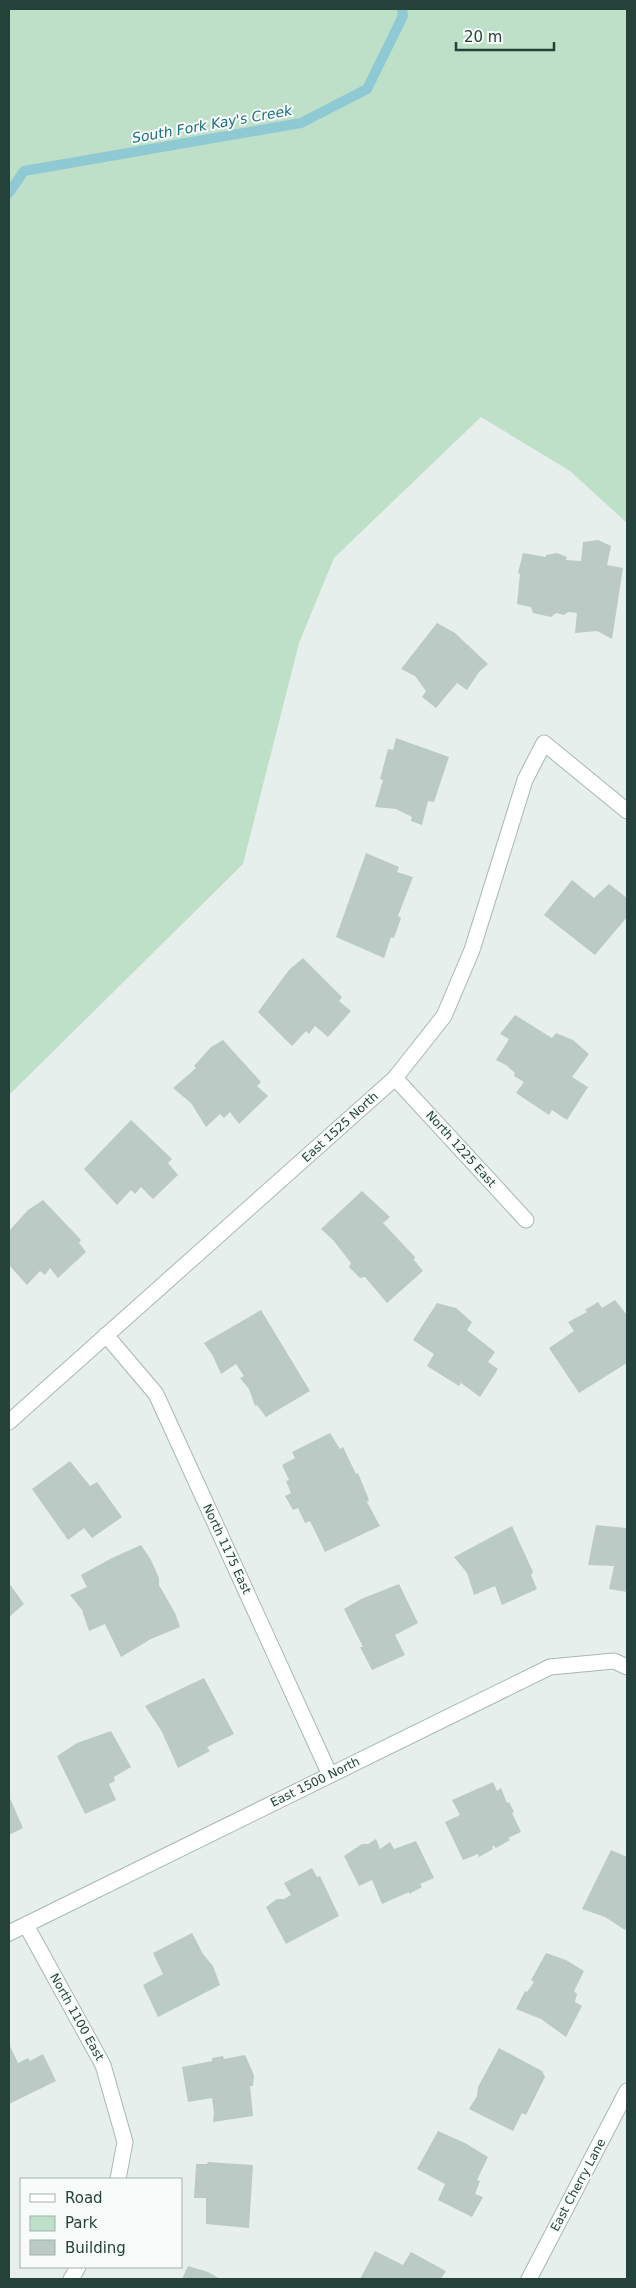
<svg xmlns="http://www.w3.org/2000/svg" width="636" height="2288" viewBox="0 0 636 2288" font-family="'DejaVu Sans',sans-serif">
<rect width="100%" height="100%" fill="#e6efeb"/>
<path fill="#bfe0c8" d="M9,9H627V523L570,471L481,417L334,558L299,643L243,864L9,1095Z"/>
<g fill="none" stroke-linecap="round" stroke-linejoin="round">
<path stroke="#8ec9d4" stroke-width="10" d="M9,193L24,171L301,123L367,89L403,16L402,9"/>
</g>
<g fill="#bbcac4">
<path d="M598,540L611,546L607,565L623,568L612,639L597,631L575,633L577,613L568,612L564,615L556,613L551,617L533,613L531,607L517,604L520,574L518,573L523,553L546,557V555L557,553L567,557L566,560L581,561L583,542Z"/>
<path d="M437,623L455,633L488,664L479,672L467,690L457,683L436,708L422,697L426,691L415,676L401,669Z"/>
<path d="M396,738L449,757L434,802L428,801L422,825L411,821L412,817L396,809L375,807L383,780L380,779L388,749L393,750Z"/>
<path d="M366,853L399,867L397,872L413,877L398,916L401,918L394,938L391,937L384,958L336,937Z"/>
<path d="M572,880L594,898L609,884L627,898V917L595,955L544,915Z"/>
<path d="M303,958L342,997L339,1001L351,1011L328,1037L315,1026L309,1034L306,1031L292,1046L258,1012L289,970Z"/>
<path d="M515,1015L552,1038L556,1033L573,1040L589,1054L572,1077L588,1087L567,1120L552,1110L549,1115L516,1093L524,1082L514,1076L515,1073L506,1065L496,1060L509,1039L500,1034Z"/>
<path d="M223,1040L261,1082L257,1086L268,1096L239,1124L230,1112L224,1118L220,1114L206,1127L191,1103L173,1088L196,1068L194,1066L211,1047Z"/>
<path d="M131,1120L172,1159L168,1163L178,1175L153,1199L141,1187L135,1194L131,1190L117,1205L84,1169Z"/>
<path d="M362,1191L390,1217L383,1223L415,1257L414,1260L423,1271L387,1303L365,1277L360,1278L349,1267L351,1263L333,1240L321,1229Z"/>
<path d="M43,1200L81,1240L79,1243L86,1252L58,1278L50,1268L45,1275L40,1271L27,1285L9,1265V1231L28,1210Z"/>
<path d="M615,1300L627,1315V1363L579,1393L549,1348L574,1331L568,1322L587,1312L585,1310L598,1302L602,1308Z"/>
<path d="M437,1303L456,1308L472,1322L467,1330L495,1352L488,1362L498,1369L480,1397L461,1383L459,1386L427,1366L434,1354L413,1340Z"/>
<path d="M261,1310L310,1391L266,1417L257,1405L255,1406L249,1389L240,1378L244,1376L236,1364L221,1374L213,1356L204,1343Z"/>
<path d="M330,1433L340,1449L343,1447L356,1474L358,1473L369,1500L367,1502L380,1526L325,1552L310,1521L305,1523L298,1508L293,1510L285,1496L291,1493L286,1481L289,1480L282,1465L295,1458L292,1452Z"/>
<path d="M70,1461L90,1486L97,1482L122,1517L92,1538L84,1528L68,1540L32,1489Z"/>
<path d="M596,1525L627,1528V1592L609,1589L614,1566L588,1565Z"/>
<path d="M512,1526L533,1572L531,1575L537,1589L502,1605L495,1586L474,1595L467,1573L454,1557Z"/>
<path d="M141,1545L151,1560L159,1578V1585L175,1613L180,1627L151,1639L121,1657L105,1624L89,1631L82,1610L70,1595L87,1587L81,1575L112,1558Z"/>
<path d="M9,1583L24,1604L9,1617Z"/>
<path d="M399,1584L418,1623L395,1635L405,1655L372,1670L360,1647H363L344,1609L361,1599Z"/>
<path d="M204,1678L234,1734L207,1747L210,1751L178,1768L162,1732L145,1706Z"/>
<path d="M111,1731L131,1767L114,1777L115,1781L109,1784L116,1800L85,1814L57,1756L77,1743Z"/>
<path d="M493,1782L497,1791L501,1788L507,1803L509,1802L514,1812L512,1813L521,1832L508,1838L510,1840L496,1848L494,1846H492L493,1849L479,1857L478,1854L463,1860L445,1822L460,1815L452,1800Z"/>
<path d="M9,1796L23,1828L9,1835Z"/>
<path d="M376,1839L380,1849L390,1842L394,1849L416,1841L434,1878L420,1884L422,1887L409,1894V1892L382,1904L372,1880L359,1886L344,1856L362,1844H368Z"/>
<path d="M611,1850L627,1857V1926L625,1930L605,1917L582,1909Z"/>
<path d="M312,1868L317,1877L320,1876L339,1916L286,1944L266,1907L277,1899H284L291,1895L284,1883Z"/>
<path d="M192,1933L203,1954L213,1966L220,1985L158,2017L143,1985L163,1974L153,1953Z"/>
<path d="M546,1953L566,1960L584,1971L574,1991L577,1994L575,2002L582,2006L566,2037L541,2019L516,2009L525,1991L527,1992L534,1982L531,1980Z"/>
<path d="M9,2044L18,2063L28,2058L30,2061L43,2054L56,2081L9,2104Z"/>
<path d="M499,2048L542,2071L545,2077L526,2115L522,2113L513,2131L469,2109L477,2096L478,2087Z"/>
<path d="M245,2055L254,2075L253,2086H250L253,2116L213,2122L214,2113L212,2098L188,2102L182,2067L212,2061V2058L223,2056L224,2059Z"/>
<path d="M438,2131L465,2143L488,2157L477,2180L480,2181L475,2194L483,2197L472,2217L438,2200L445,2184L417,2169Z"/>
<path d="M208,2162L253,2165L249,2228L206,2224V2198H194L196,2164H207Z"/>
<path d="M375,2251L403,2265L411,2252L446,2271L441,2279H360Z"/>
<path d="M188,2266L208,2272L220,2279H182Z"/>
</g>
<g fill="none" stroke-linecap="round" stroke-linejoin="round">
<defs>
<g id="minor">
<path d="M395,1078L526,1220"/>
<path d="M106,1335L156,1394L330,1775"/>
<path d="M9,1422L395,1078L444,1016L472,950L525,780L544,743L627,811"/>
<path d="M26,1925L103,2065L125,2142L118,2179"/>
<path d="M9,1933L550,1667L614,1661L627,1667"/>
<path d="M71,2279L78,2267"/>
</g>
<path id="tertiary" d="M529,2279L627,2091"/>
</defs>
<use href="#minor" stroke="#a8b8b2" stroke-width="17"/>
<use href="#tertiary" stroke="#a8b8b2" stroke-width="17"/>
<use href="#minor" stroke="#fff" stroke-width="15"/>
<use href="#tertiary" stroke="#fff" stroke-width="15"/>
</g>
<g text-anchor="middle" stroke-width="4" stroke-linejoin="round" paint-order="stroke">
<g font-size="12" fill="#24423a" stroke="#f7fbf9">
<text transform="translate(340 1127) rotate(-42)" y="4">East 1525 North</text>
<text transform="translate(461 1149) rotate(48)" y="4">North 1225 East</text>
<text transform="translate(227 1549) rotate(65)" y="4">North 1175 East</text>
<text transform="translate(315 1782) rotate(-26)" y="4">East 1500 North</text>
<text transform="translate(77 2017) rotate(61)" y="4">North 1100 East</text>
<text transform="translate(578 2185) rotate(-62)" y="4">East Cherry Lane</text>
</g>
<g font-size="14" font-style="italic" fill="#1c6f80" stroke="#f7fbf9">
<text transform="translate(212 124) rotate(-10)" y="5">South Fork Kay's Creek</text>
</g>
</g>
<rect width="636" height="2288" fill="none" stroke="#24423a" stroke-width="20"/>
<rect x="20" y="2178" width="162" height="90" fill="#f7fbf9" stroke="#a3b1ad"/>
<rect x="30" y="2194" width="25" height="8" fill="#ffffff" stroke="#a3b1ad"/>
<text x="65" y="2203" font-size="15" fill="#24423a">Road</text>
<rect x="30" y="2216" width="25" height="15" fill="#bfe0c8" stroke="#a3b1ad"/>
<text x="65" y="2228" font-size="15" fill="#24423a">Park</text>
<rect x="30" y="2240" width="25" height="15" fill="#bbcac4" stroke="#a3b1ad"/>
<text x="65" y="2253" font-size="15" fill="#24423a">Building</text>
<path d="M456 42v8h98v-8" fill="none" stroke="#24423a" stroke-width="2.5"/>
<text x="464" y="42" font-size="15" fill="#24423a" stroke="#f7fbf9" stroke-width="4" paint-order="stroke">20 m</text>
</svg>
